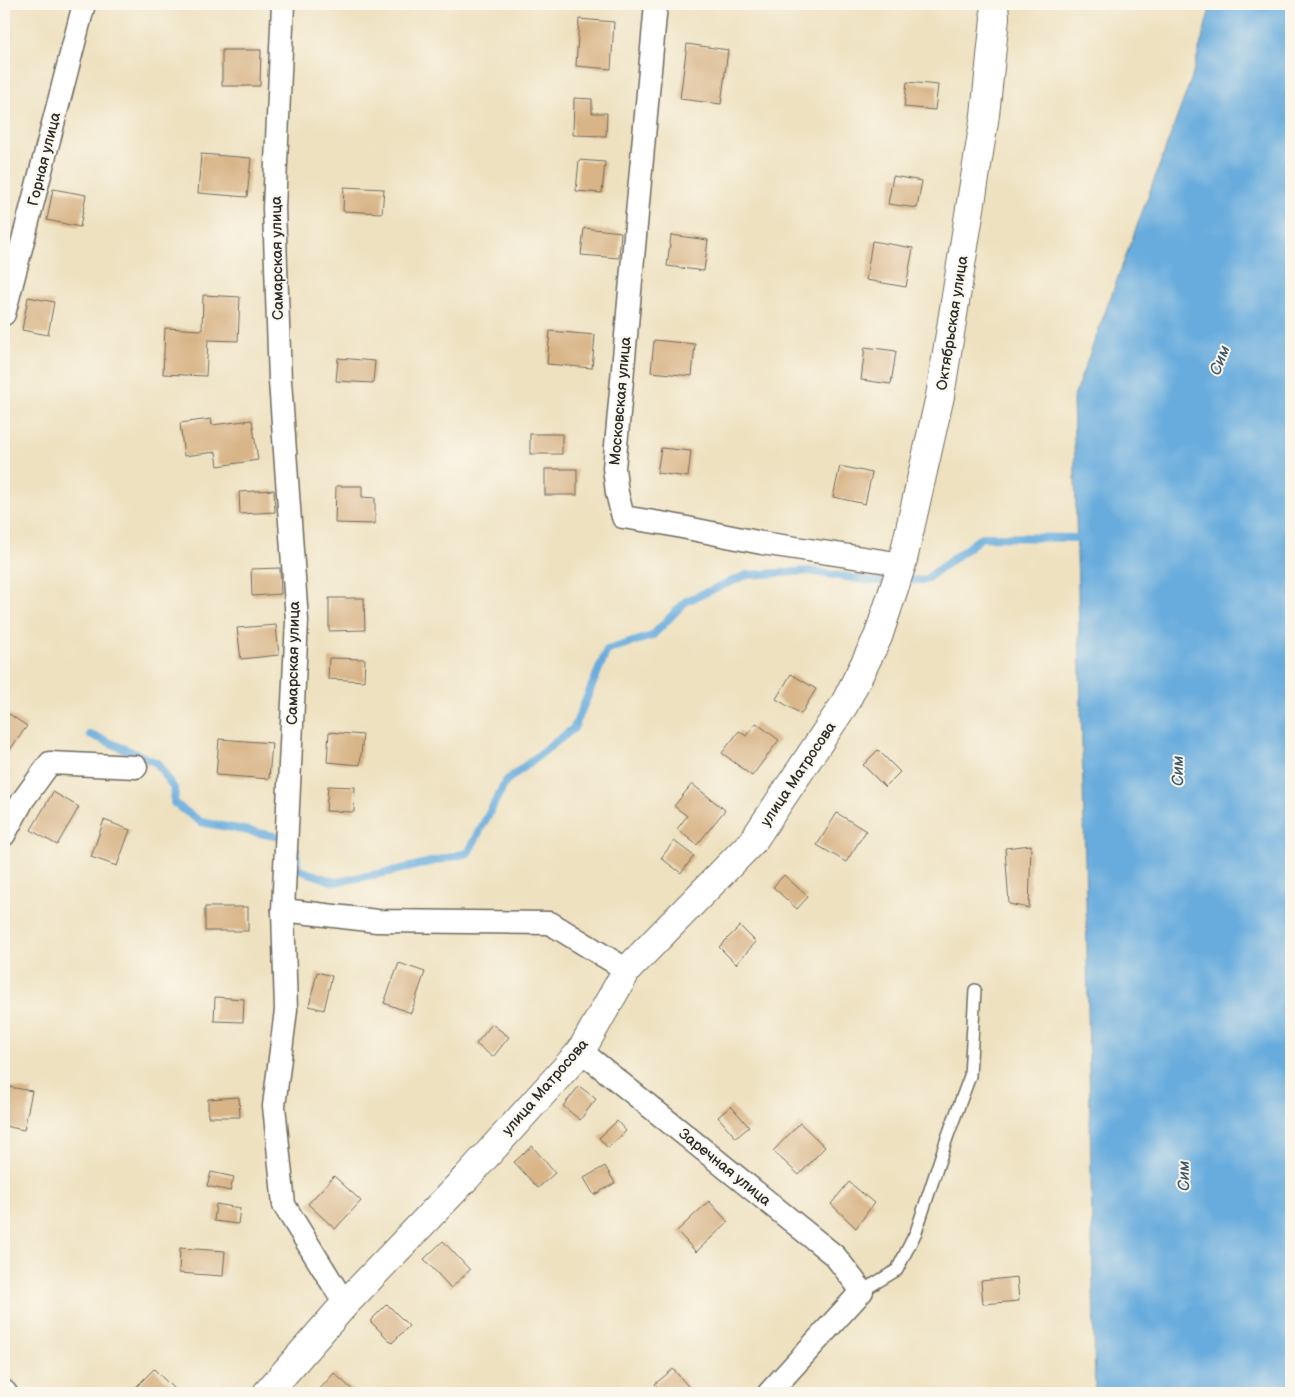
<svg xmlns="http://www.w3.org/2000/svg" width="1295" height="1397" viewBox="0 0 1295 1397" font-family="'Balsamiq Sans',sans-serif">
<rect width="100%" height="100%" fill="#fbf7ec"/>
<filter id="ink" filterUnits="userSpaceOnUse"><feTurbulence type="fractalNoise" baseFrequency=".02" numOctaves="2"/><feDisplacementMap in="SourceGraphic" scale="10" xChannelSelector="R" yChannelSelector="G"/><feConvolveMatrix kernelMatrix="1 2 1 2 8 2 1 2 1" color-interpolation-filters="sRGB"/></filter>
<filter id="wash" filterUnits="userSpaceOnUse"><feTurbulence type="fractalNoise" baseFrequency=".0096" numOctaves="4" result="noise"/><feDisplacementMap in="SourceGraphic" scale="20" xChannelSelector="R" yChannelSelector="G"/><feGaussianBlur stdDeviation="1.12" result="paint"/><feColorMatrix in="noise" values="0 0 0 0 0 0 0 0 0 0 0 0 0 0 0 0 0 1.4 0 .05"/><feComposite in="paint" operator="in"/></filter>
<g filter="url(#wash)">
<rect width="100%" height="100%" fill="#eee1c0"/>
<path fill="#68acdd" stroke="#4a6c84" d="M1211,4H1291V1393H1095L1086,901L1073,399L1192,77Z"/>
<g fill="none" stroke-linecap="round" stroke-linejoin="round">
<g stroke="#68acdd" stroke-width="8">
<path d="M90,734L157,763L175,790L174,803L201,822L285,838"/>
<path d="M296,850L297,869L335,882L389,872L468,853L506,781L574,728L607,650L652,636L686,601L747,575L809,571L870,581L925,580L982,537L1085,538"/>
</g>
</g>
<g id="blocks">
<g fill="#d8b486">
<path d="M579,19L614,22L611,69L576,66Z"/>
<path d="M687,44L728,50L721,104L680,99Z"/>
<path d="M222,50H261L260,86H222Z"/>
<path d="M907,82L938,85L935,110L904,107Z"/>
<path d="M574,98L592,99V113H607L606,136L573,135Z"/>
<path d="M201,154L251,158L247,197L198,193Z"/>
<path d="M579,160L605,162L602,193L576,191Z"/>
<path d="M893,176L922,181L917,208L888,204Z"/>
<path d="M344,187L384,189L382,213L343,211Z"/>
<path d="M53,189L86,195L80,227L47,220Z"/>
<path d="M584,228L621,232L619,258L581,255Z"/>
<path d="M671,235L708,240L704,271L667,266Z"/>
<path d="M872,241L913,248L906,287L866,280Z"/>
<path d="M203,295L240,297L238,341L208,340L206,376L163,374L165,328L202,330Z"/>
<path d="M28,297L54,302L48,335L22,330Z"/>
<path d="M550,331L595,335L592,368L547,364Z"/>
<path d="M654,340L695,344L692,376L651,372Z"/>
<path d="M865,347L896,351L891,384L861,380Z"/>
<path d="M338,358L375,361L373,383L336,381Z"/>
<path d="M211,419L212,425L252,420L258,460L218,466L216,452L184,456L180,423Z"/>
<rect x="530" y="434" width="32" height="20"/>
<path d="M661,448L691,451L688,477L657,473Z"/>
<path d="M840,466L872,473L865,504L833,497Z"/>
<rect x="545" y="469" width="32" height="26"/>
<path d="M336,486H362V497L375,498V524L335,523Z"/>
<path d="M274,490L275,512L240,514L239,492Z"/>
<path d="M280,568L281,594L252,596L251,569Z"/>
<path d="M329,598H364L365,630L329,631Z"/>
<path d="M276,625L279,655L241,659L237,628Z"/>
<path d="M329,658L365,659L364,681L328,679Z"/>
<path d="M791,674L816,689L801,714L776,699Z"/>
<path d="M6,712L27,726L7,754L4,753V715Z"/>
<path d="M756,723L779,740L752,776L722,753L739,731L746,736Z"/>
<path d="M329,732L363,735L360,765L327,762Z"/>
<path d="M219,739L272,743L269,779L216,775Z"/>
<path d="M878,750L900,772L885,787L863,765Z"/>
<path d="M692,784L725,810L697,845L677,829L687,816L674,806Z"/>
<path d="M328,786L355,787L354,812L326,811Z"/>
<path d="M53,792L79,807L57,845L31,830Z"/>
<path d="M837,813L866,831L846,862L817,845Z"/>
<path d="M104,820L130,830L117,866L91,857Z"/>
<path d="M674,841L694,856L681,873L661,858Z"/>
<path d="M1031,845L1029,908L1009,904L1005,848Z"/>
<path d="M784,875L808,897L797,909L773,887Z"/>
<rect x="205" y="907" width="43" height="24"/>
<path d="M740,926L756,942L736,964L719,947Z"/>
<path d="M399,963L425,972L411,1013L384,1003Z"/>
<path d="M317,972L332,976L324,1010L309,1006Z"/>
<path d="M215,997L244,999L243,1022L214,1021Z"/>
<path d="M492,1024L509,1037L493,1057L476,1044Z"/>
<path d="M4,1086L32,1091L24,1130L4,1126Z"/>
<path d="M579,1086L596,1099L580,1120L563,1106Z"/>
<path d="M239,1097L240,1117H208V1099Z"/>
<path d="M731,1106L749,1127L736,1138L718,1117Z"/>
<path d="M617,1121L626,1131L608,1148L599,1138Z"/>
<path d="M800,1123L825,1147L799,1175L773,1151Z"/>
<path d="M532,1146L555,1173L538,1188L514,1162Z"/>
<path d="M605,1166L615,1183L594,1195L584,1178Z"/>
<path d="M211,1172L234,1177L230,1191L207,1186Z"/>
<path d="M334,1176L361,1201L335,1229L308,1204Z"/>
<path d="M849,1182L874,1203L856,1228L831,1204Z"/>
<path d="M709,1201L728,1222L696,1252L677,1231Z"/>
<path d="M216,1204L240,1208L238,1224L214,1221Z"/>
<path d="M443,1241L470,1270L451,1288L424,1259Z"/>
<path d="M180,1248L225,1251L223,1276L179,1273Z"/>
<path d="M1017,1277L1019,1301L983,1304L981,1281Z"/>
<path d="M387,1304L409,1326L392,1343L370,1321Z"/>
<path d="M154,1369L178,1393H130Z"/>
<path d="M673,1369L694,1393H663L655,1384Z"/>
<path d="M334,1373L356,1393H323L319,1390Z"/>
</g>
</g>
</g>
<g filter="url(#ink)">
<use href="#blocks" fill-opacity="0" stroke="#6f6b5f" stroke-width="1"/>
<g fill="none" stroke-linecap="round" stroke-linejoin="round">
<defs>
<path id="service" d="M862,1291L897,1270L916,1232L948,1135L970,1076L975,990"/>
<g id="minor">
<path d="M283,4L274,208L280,381L297,620L283,910L286,1010L274,1106L284,1205L345,1304"/>
<path d="M656,4L614,468L617,493L623,517L667,524L762,543L902,564"/>
<path d="M4,314L84,4"/>
<path d="M4,835L23,800L50,763L136,767"/>
<path d="M283,910L377,921L550,923L627,970"/>
<path d="M581,1051L835,1256L862,1291L769,1393"/>
<path d="M4,1391L6,1393"/>
</g>
<path id="secondary" d="M267,1393L345,1304L466,1178L581,1051L627,970L753,841L844,705L878,637L902,564L940,396L985,115L995,18L994,4"/>
</defs>
<use href="#service" stroke="#6f6b5f" stroke-width="14"/>
<use href="#minor" stroke="#6f6b5f" stroke-width="25"/>
<use href="#secondary" stroke="#6f6b5f" stroke-width="30"/>
<use href="#service" stroke="#fff" stroke-width="11"/>
<use href="#minor" stroke="#fff" stroke-width="22"/>
<use href="#secondary" stroke="#fff" stroke-width="28"/>
</g>
</g>
<g text-anchor="middle" stroke-width="4" stroke-linejoin="round" paint-order="stroke">
<g font-size="15" fill="#2b2b2b" stroke="#fbf7ec">
<text transform="translate(44 159) rotate(-76)" y="5">Горная улица</text>
<text transform="translate(277 258) rotate(-91)" y="5">Самарская улица</text>
<text transform="translate(952 323) rotate(-81)" y="5">Октябрьская улица</text>
<text transform="translate(620 401) rotate(-85)" y="5">Московская улица</text>
<text transform="translate(293 663) rotate(-89)" y="5">Самарская улица</text>
<text transform="translate(798 774) rotate(-56)" y="5">улица Матросова</text>
<text transform="translate(545 1087) rotate(-49)" y="5">улица Матросова</text>
<text transform="translate(725 1167) rotate(39)" y="5">Заречная улица</text>
</g>
<g font-size="16" font-style="italic" fill="#405869" stroke="#fbf7ec">
<text transform="translate(1219 360) rotate(-69)" y="6">Сим</text>
<text transform="translate(1177 771) rotate(-91)" y="6">Сим</text>
<text transform="translate(1183 1176) rotate(-91)" y="6">Сим</text>
</g>
</g>
<rect width="1295" height="1397" fill="none" stroke="#fbf7ec" stroke-width="20"/>
</svg>
